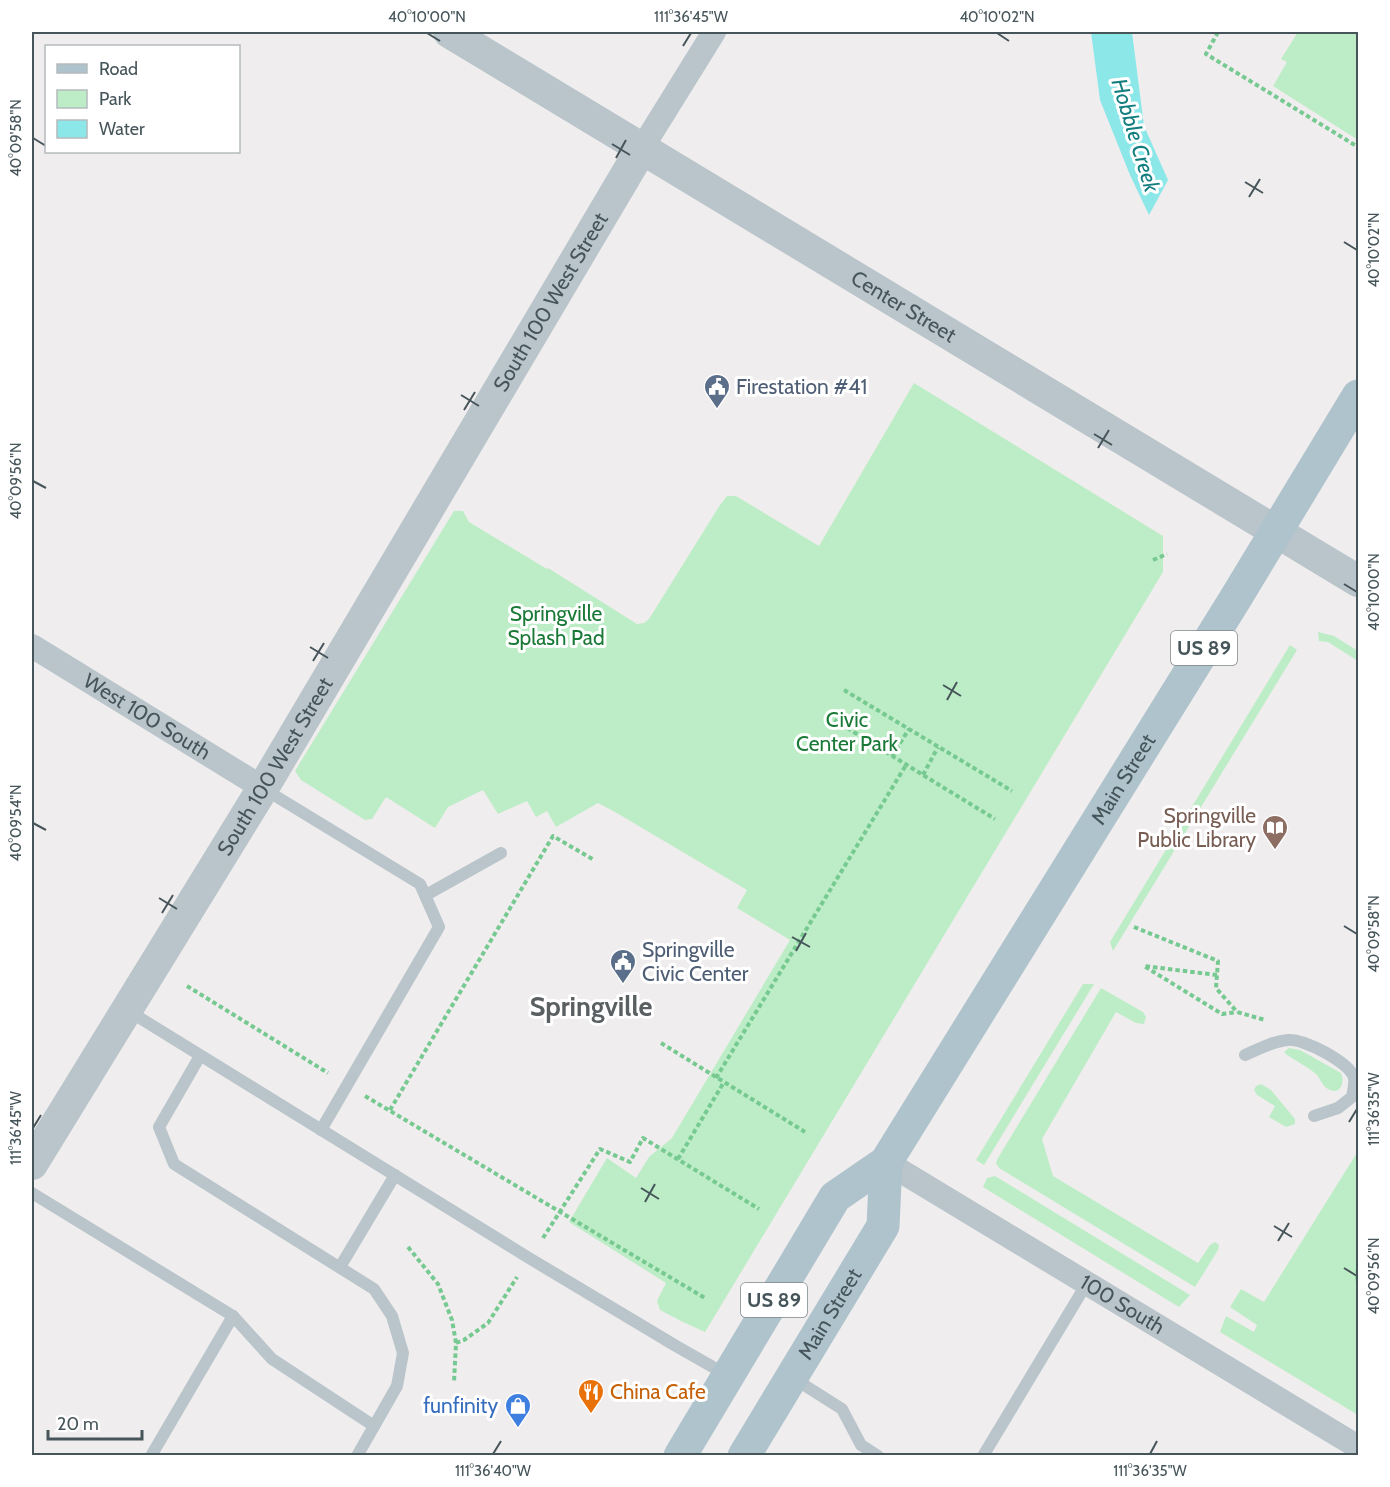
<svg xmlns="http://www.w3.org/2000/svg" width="1390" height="1487" viewBox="0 0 1390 1487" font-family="Cabin,sans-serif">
<rect width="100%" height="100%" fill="#f0edee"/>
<g fill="#bdedc6">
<path d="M1298,32H1358V140L1273,86L1287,62L1281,59Z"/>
<path d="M914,383L1163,536V572L705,1332L683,1322L660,1310L657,1301L666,1283L569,1222L607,1158L636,1178L649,1157L672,1138L790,940L737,908L747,890L615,812L598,803L556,827L547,811L536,817L527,801L498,814L483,790L448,807L435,828L386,797L372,819L365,820L301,780L295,771L454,511H463L469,522L547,569L548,568L637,624L644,623L649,619L720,505L727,496H736L819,546Z"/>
<path d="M1318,632L1334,636L1358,651V661L1328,642L1319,641Z"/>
<path d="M1290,645L1297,650L1113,951L1110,942Z"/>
<path d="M1083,984H1094L984,1165L976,1160Z"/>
<path d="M1101,988L1143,1012L1146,1017L1144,1024L1136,1023L1116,1012L1042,1139L1053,1176L1198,1263L1210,1245L1215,1242L1219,1245L1218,1250L1195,1287L999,1168L996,1163L998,1158Z"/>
<path d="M1289,1048L1300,1050L1341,1073C1345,1082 1341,1096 1328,1089C1322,1086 1321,1079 1316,1074C1308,1067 1296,1061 1287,1055L1284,1052Z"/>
<path d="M1261,1084L1271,1090L1295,1119V1124L1286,1127L1269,1117L1275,1106L1257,1095L1254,1090L1256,1086Z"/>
<path d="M1358,1151V1415L1220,1332L1226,1316L1254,1332L1257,1325L1230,1307L1241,1289L1264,1302Z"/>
<path d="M995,1176L1190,1295L1179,1307L983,1187L987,1178Z"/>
</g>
<path fill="#8be7e8" d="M1091,32H1132L1144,126L1168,180L1149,215L1130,175L1100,100Z"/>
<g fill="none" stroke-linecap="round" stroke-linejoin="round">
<g stroke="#76c990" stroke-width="4" stroke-dasharray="4.5 3" stroke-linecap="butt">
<path d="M1218,32L1206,54L1358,147"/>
<path d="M1153,560L1167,554"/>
<path d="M844,690L1012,791"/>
<path d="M828,716L923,775L995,819"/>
<path d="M892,756L909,729"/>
<path d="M923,775L938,747"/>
<path d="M1134,927L1218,961L1216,988L1237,1012L1265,1020"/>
<path d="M1217,975L1144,966L1222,1014L1237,1012"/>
<path d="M187,986L328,1073"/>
<path d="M661,1043L805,1132"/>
<path d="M716,1078L906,765"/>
<path d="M365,1096L705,1298"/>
<path d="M390,1110L553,836L594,860"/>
<path d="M678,1159L724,1082"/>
<path d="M543,1238L600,1149L630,1162L643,1138L759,1209"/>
<path d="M408,1247L438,1284L452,1320L456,1343L454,1382"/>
<path d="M1358,1269L1357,1275L1358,1282"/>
<path d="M456,1343L464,1340L488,1323L517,1277"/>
</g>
<g stroke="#b9c5ca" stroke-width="12">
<path d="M264,789L420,884L439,927L321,1130"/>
<path d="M426,895L501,853"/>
<path d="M127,1010L529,1258L676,1346L727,1375"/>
<path d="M1245,1055C1259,1049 1273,1041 1288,1040C1303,1038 1351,1063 1354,1078C1355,1083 1353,1091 1352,1097L1338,1108L1314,1116"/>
<path d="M200,1056L159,1127L174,1164L374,1289L392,1316L403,1353L397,1386L357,1456"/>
<path d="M32,1193L233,1316L272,1359L374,1426"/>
<path d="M340,1267L395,1175"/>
<path d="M793,1378L842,1409L861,1445L878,1456"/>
<path d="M151,1456L233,1316"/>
<path d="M983,1456L1087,1283"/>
</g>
<g stroke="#b9c5ca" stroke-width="24">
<path d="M642,148L714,32"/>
<path id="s1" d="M32,646L263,788"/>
<path id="s2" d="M886,1162L1358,1447"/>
</g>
<g stroke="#b9c5ca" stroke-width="32">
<path id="s3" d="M449,32L1358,581"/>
<path id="s4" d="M32,1164L263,788L642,148"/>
</g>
<g stroke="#aec3cc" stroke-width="33">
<path id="s5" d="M680,1456L835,1197L886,1162L1237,596L1358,396"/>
<path id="s6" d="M744,1456L883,1226L886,1162"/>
</g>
</g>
<path fill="none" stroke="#46555a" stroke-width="2" d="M427,33L440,41M997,33L1009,41M683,46L691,33M33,138L46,146M612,144L630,155M616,158L626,140M1245,182L1263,193M1249,197L1260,179M1344,242L1357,250M461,395L479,406M464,410L475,392M1094,434L1112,445M1098,448L1109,430M33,481L46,488M1344,584L1357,592M310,647L328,658M313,661L324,643M943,685L961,696M947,700L957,682M33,823L46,830M159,898L177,909M162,913L173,895M1344,926L1357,934M792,937L810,947M796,951L806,933M1349,1122L1357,1109M33,1128L41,1115M641,1188L659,1199M645,1202L655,1184M1274,1226L1292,1237M1278,1241L1289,1223M1344,1268L1357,1276M493,1454L501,1441M1150,1454L1157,1441"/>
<defs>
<symbol id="civic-pin" viewBox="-11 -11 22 30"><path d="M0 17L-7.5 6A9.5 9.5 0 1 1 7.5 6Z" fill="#5c6f8a" stroke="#fff"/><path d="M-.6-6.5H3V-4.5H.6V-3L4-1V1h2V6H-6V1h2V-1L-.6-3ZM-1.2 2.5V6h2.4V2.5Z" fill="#fff"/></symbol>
<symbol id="library-pin" viewBox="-11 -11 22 30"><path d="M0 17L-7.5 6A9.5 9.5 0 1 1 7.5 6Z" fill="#8d6e63" stroke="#fff"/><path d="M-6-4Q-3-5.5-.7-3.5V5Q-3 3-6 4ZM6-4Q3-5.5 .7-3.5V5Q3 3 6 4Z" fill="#fff"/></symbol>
<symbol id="restaurant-pin" viewBox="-11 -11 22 30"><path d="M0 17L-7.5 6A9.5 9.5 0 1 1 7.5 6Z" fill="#e8710a" stroke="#fff"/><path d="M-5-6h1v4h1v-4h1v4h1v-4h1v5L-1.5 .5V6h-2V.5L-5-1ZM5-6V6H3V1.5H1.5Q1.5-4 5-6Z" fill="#fff"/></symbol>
<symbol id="shop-pin" viewBox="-11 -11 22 30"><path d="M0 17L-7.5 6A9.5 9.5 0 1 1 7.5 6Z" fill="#3f7fe0" stroke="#fff"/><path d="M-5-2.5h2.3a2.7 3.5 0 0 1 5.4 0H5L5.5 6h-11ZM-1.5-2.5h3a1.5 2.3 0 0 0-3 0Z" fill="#fff"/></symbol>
</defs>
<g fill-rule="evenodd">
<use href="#civic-pin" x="702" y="372" width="30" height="40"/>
<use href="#library-pin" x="1260" y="813" width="30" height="40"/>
<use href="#civic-pin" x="608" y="947" width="30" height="40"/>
<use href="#restaurant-pin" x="576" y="1377" width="30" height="40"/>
<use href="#shop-pin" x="503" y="1391" width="30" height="40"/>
</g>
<g text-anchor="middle" stroke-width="6" stroke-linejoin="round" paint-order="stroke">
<g fill="#fff" stroke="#7e888c" stroke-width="1.5">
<rect x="1171" y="631" width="66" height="34" rx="4.5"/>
<rect x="741" y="1283" width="66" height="34" rx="4.5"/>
</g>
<g font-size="20" font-weight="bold" fill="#46555a">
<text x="1204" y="655">US 89</text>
<text x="774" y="1307">US 89</text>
</g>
<g font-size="21" fill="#46555a" stroke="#fff">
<text dy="7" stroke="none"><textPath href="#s4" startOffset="1006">South 100 West Street</textPath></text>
<text dy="7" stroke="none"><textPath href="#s3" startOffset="531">Center Street</textPath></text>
<text dy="7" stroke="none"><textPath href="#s1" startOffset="135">West 100 South</textPath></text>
<text dy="7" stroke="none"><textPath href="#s4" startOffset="466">South 100 West Street</textPath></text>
<text dy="7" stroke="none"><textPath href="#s5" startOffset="814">Main Street</textPath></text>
<text dy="7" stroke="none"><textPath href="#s2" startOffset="276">100 South</textPath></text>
<text dy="7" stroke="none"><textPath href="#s6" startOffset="166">Main Street</textPath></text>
</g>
<g font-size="21" fill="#4e5e75" stroke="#fff" text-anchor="start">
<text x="736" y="394">Firestation #41</text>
<text x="642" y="957">Springville<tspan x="642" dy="24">Civic Center</tspan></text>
</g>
<g font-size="21" fill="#1a7937" stroke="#fff">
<text x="556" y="621">Springville<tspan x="556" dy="24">Splash Pad</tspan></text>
<text x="847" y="727">Civic<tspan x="847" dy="24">Center Park</tspan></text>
</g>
<g font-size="21" fill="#785e54" stroke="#fff" text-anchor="end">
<text x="1256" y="823">Springville<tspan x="1256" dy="24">Public Library</tspan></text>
</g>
<g font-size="21" fill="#c56008" stroke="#fff" text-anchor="start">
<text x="610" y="1399">China Cafe</text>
</g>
<g font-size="21" fill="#366cbe" stroke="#fff" text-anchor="end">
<text x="498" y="1413">funfinity</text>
</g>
<g font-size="22" font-style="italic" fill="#117d7e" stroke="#fff">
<text transform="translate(1136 135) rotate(73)" y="8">Hobble Creek</text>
</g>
<g font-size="27" font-weight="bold" fill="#5a5f62" stroke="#fff">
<text x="591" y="1016">Springville</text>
</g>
</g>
<rect width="1390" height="1487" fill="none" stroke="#ffffff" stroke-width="66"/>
<rect x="45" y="45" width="195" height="108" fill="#ffffff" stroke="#b5bbbd" stroke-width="1.5"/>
<rect x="57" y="64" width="30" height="9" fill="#aec3cc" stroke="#b5bbbd" stroke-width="1.5"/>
<text x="99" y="75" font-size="18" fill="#46555a">Road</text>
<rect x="57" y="90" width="30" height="18" fill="#bdedc6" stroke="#b5bbbd" stroke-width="1.5"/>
<text x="99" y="105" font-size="18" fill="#46555a">Park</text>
<rect x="57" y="120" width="30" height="18" fill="#8be7e8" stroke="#b5bbbd" stroke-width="1.5"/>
<text x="99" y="135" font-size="18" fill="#46555a">Water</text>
<path d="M48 1430v9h94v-9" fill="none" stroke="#46555a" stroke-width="3"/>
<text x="57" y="1430" font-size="18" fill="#46555a" stroke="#ffffff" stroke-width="4.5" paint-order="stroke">20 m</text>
<rect x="33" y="33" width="1324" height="1421" fill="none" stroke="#46555a" stroke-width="2"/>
<g font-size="15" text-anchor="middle" fill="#46555a">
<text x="427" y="22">40°10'00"N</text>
<text x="691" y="22">111°36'45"W</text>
<text x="997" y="22">40°10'02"N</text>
<text transform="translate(16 138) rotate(-90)" y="5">40°09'58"N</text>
<text transform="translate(1374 250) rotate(-90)" y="5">40°10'02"N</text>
<text transform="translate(16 481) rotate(-90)" y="5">40°09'56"N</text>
<text transform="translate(1374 592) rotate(-90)" y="5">40°10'00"N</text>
<text transform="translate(16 823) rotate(-90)" y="5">40°09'54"N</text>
<text transform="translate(1374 934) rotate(-90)" y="5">40°09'58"N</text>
<text transform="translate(1374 1109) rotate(-90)" y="5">111°36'35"W</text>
<text transform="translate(16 1128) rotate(-90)" y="5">111°36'45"W</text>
<text transform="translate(1374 1276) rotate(-90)" y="5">40°09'56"N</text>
<text x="493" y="1476">111°36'40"W</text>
<text x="1150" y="1476">111°36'35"W</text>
</g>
</svg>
